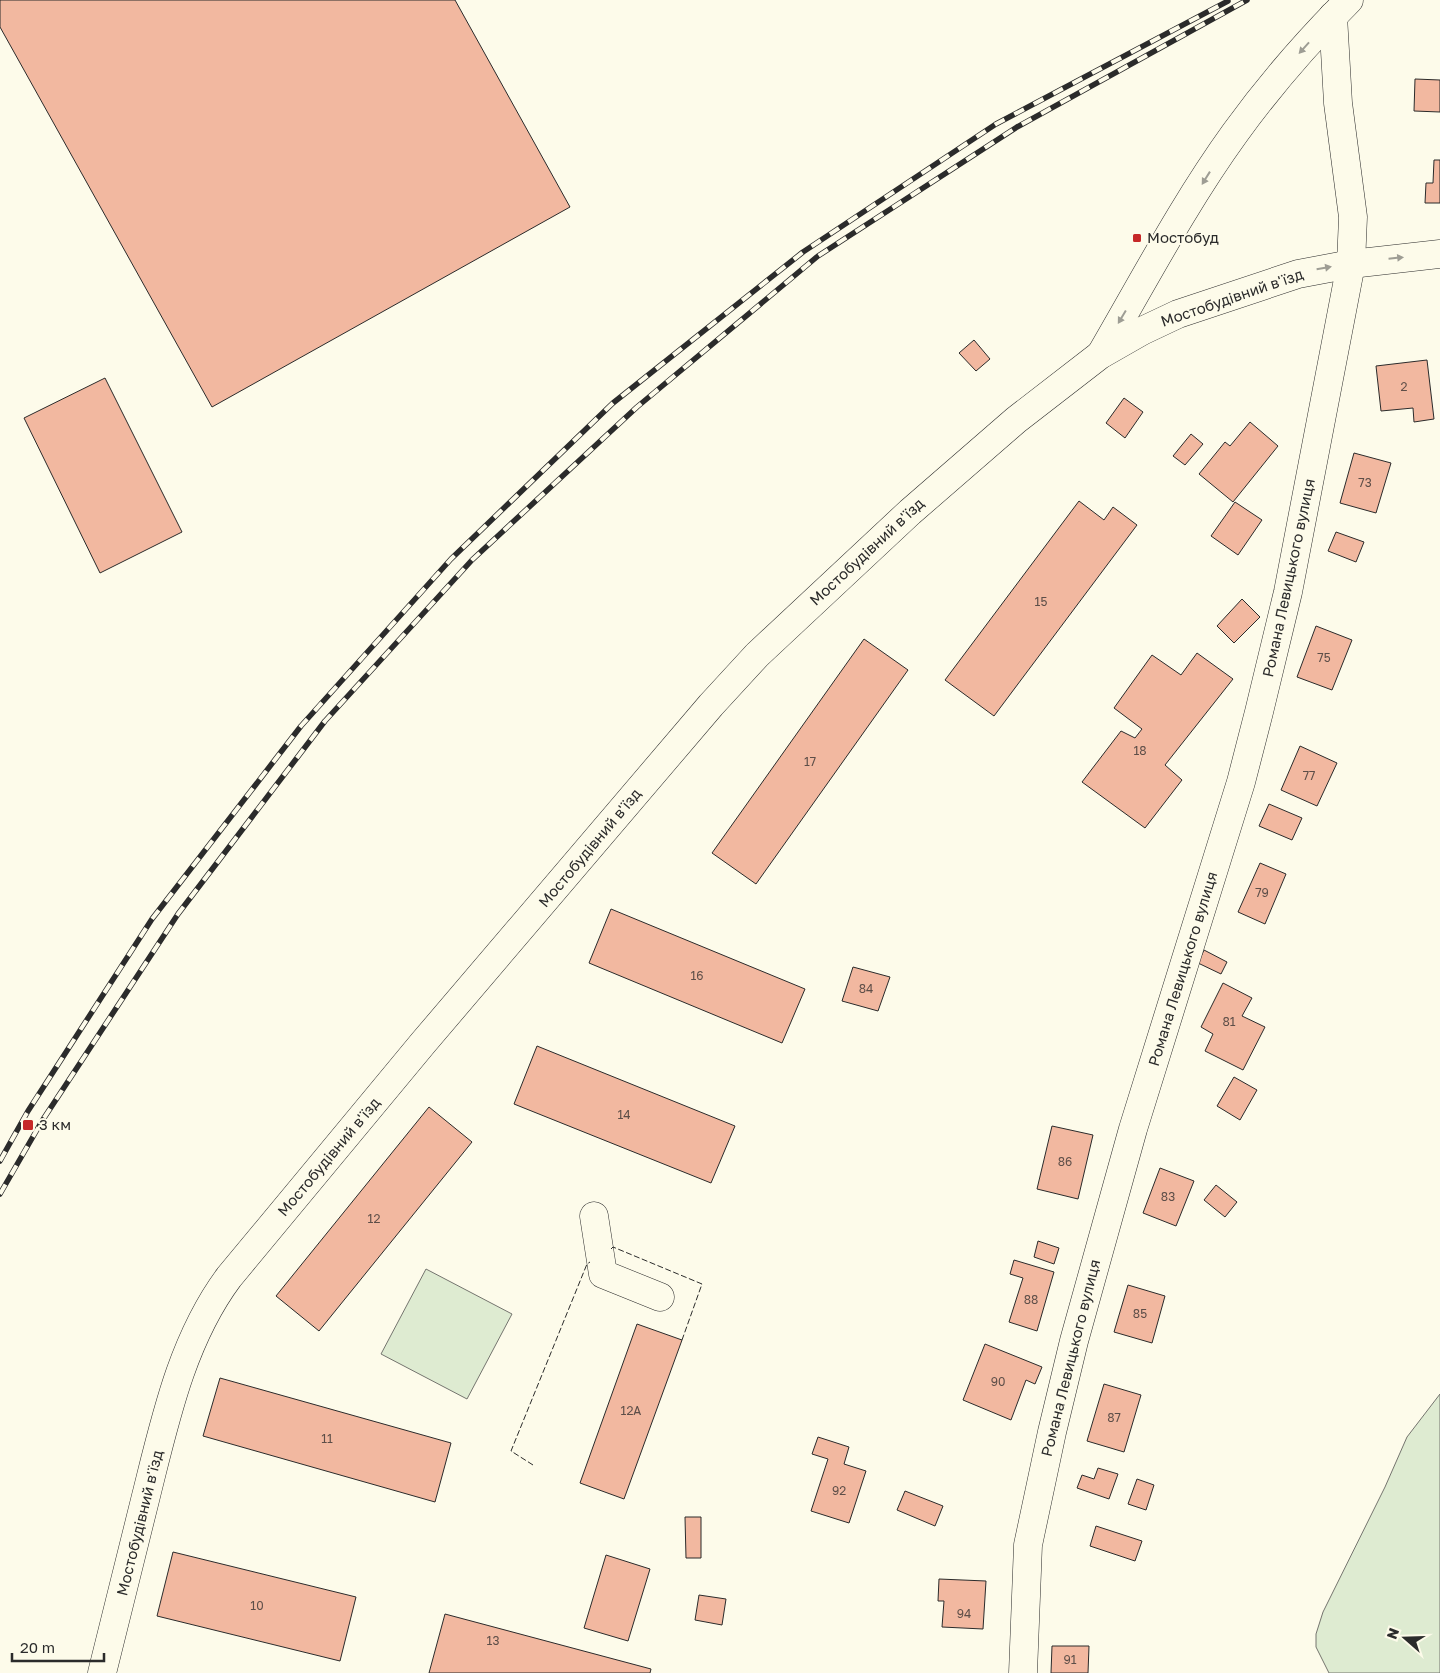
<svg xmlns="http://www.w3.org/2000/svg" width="1440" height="1673" viewBox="0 0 1440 1673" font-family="'Golos Text',sans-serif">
<rect width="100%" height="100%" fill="#fdfbea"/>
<g fill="#deebd1" stroke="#74746e">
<path d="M426,1269L512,1314L467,1399L381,1354Z"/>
<path d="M1440,1394V1673H1329L1316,1647V1634L1323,1612L1385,1487L1407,1437Z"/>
</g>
<g fill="#f2b8a0" stroke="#2b2b2b">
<path d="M0,0H455L570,207L212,407L0,27Z"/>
<path d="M1415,79L1440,80V112L1414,111Z"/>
<path d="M1434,160H1440V203H1425L1426,183H1433Z"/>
<path d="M974,340L990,359L976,371L959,353Z"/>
<path d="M1427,360L1434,419L1414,422L1413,408L1381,411L1376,366Z"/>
<path d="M105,378L182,532L100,573L24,418Z"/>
<path d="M1124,398L1143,412L1125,438L1106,423Z"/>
<path d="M1250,422L1278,446L1233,502L1199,474L1225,442L1230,446Z"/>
<path d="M1191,434L1203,444L1185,465L1173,456Z"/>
<path d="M1354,453L1391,463L1376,513L1340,503Z"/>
<path d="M1079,501L1104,520L1113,507L1137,525L994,716L945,680Z"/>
<path d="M1235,502L1262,520L1238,555L1211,536Z"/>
<path d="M1336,532L1364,542L1356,562L1328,551Z"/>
<path d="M1242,599L1260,617L1234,643L1217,626Z"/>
<path d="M1316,626L1352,640L1332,690L1297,677Z"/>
<path d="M864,639L908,670L756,884L712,853Z"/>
<path d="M1197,653L1233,679L1165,765L1182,780L1145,828L1082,782L1121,731L1135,738L1142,729L1114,708L1152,655L1181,675Z"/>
<path d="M1300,746L1337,763L1317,806L1281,790Z"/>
<path d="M1269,804L1302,818L1292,840L1259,826Z"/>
<path d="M1260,863L1286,874L1265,924L1238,912Z"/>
<path d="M611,909L805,989L782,1043L589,963Z"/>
<path d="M1204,950L1227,962L1221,974L1198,963Z"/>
<path d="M853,967L890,977L878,1011L842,1001Z"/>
<path d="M1223,983L1252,998L1242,1016L1265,1027L1243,1070L1205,1051L1213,1034L1201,1027Z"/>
<path d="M537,1046L735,1126L711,1183L514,1104Z"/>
<path d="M1234,1077L1257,1090L1240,1120L1217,1106Z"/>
<path d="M429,1107L472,1142L319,1331L276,1296Z"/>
<path d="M1052,1126L1093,1135L1078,1199L1037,1189Z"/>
<path d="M1160,1168L1194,1181L1176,1226L1143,1213Z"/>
<path d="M1216,1185L1237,1202L1225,1217L1204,1200Z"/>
<path d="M1038,1241L1059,1248L1054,1264L1034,1257Z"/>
<path d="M1014,1260L1054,1272L1037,1331L1009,1322L1023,1278L1010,1274Z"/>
<path d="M1128,1285L1165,1296L1152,1343L1114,1332Z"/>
<path d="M637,1324L682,1340L624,1499L580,1483Z"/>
<path d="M985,1344L1042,1367L1035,1384L1026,1380L1011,1420L963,1400Z"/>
<path d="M220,1378L451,1443L435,1502L203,1436Z"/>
<path d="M1104,1384L1141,1395L1124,1452L1087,1441Z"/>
<path d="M818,1437L849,1447L844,1464L866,1471L849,1523L811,1511L828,1459L812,1454Z"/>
<path d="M1098,1468L1118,1474L1109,1499L1077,1488L1082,1475L1094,1479Z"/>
<path d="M1137,1479L1154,1485L1146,1510L1128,1504Z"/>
<path d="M905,1491L943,1506L935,1526L897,1510Z"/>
<path d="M685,1517H701V1558H686Z"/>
<path d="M1096,1526L1142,1541L1135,1561L1090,1546Z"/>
<path d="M173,1552L356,1597L340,1661L157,1616Z"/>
<path d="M606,1555L650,1569L628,1641L584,1628Z"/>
<path d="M939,1579L986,1581L983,1629L942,1627L944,1601H938Z"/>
<path d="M699,1595L726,1599L722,1625L695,1620Z"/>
<path d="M445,1614L651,1669L650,1673H429Z"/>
<path d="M1052,1646H1089L1088,1673H1051Z"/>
</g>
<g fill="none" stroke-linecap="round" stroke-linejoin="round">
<defs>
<g id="minor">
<path d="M1101,354C1144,280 1185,202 1235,133C1269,86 1308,41 1349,0"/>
<path d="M594,1216L603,1274L660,1297"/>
<path d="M102,1673C117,1614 131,1555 146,1496C165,1420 182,1340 229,1277L423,1043L711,705L757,655L910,512L1016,420L1100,355L1142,331L1178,314L1298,274L1351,264L1440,254"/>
<path d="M1023,1673L1028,1545L1052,1432L1074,1341L1133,1129L1241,782L1259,712L1288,592L1351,264L1353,217L1338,103L1333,16"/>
</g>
</defs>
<use href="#minor" stroke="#2b2b2b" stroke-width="29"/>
<use href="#minor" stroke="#fdfbea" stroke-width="28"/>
<defs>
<g id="rail">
<path d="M0,1161L28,1111L152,919L301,726L451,559L613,403L803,252L996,124L1228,1"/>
<path d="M0,1194L42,1121L178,914L325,721L472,560L637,407L818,256L1017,127L1247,0"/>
</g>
</defs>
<use href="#rail" stroke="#2b2b2b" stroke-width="5.5"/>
<use href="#rail" stroke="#fdfbea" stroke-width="4" stroke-dasharray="11" stroke-linecap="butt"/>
<g stroke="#2b2b2b" stroke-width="1" stroke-dasharray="6 2.5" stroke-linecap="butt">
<path d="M611,1249L613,1247L702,1284L682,1340"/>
<path d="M533,1465L511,1451L587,1264L590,1262"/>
</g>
</g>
<defs><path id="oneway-solid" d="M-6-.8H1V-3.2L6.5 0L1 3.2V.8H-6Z" transform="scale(1.25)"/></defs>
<g fill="#9e9d94">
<use href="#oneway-solid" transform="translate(1304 48) rotate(132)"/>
<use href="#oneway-solid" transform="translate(1206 178) rotate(122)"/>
<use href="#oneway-solid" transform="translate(1396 258) rotate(-6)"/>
<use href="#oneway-solid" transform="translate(1324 268) rotate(-10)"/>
<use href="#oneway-solid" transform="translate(1122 317) rotate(121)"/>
</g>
<g fill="#c62828" stroke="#fdfbea" stroke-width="2">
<rect x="1132" y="233" width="10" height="10" rx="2.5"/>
<rect x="22" y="1119" width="12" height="12" rx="2.5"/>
</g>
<g text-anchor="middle" stroke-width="4" stroke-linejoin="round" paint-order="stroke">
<g font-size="12" fill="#5d4e48">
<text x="1404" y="391">2</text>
<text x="1365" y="487">73</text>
<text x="1041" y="606">15</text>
<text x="1324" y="662">75</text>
<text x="1140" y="755">18</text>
<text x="810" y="766">17</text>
<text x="1309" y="780">77</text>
<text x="1262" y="897">79</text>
<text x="697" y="980">16</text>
<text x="866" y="993">84</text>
<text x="1229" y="1026">81</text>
<text x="624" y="1119">14</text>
<text x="1065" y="1166">86</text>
<text x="1168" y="1201">83</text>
<text x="374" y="1223">12</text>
<text x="1031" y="1304">88</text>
<text x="1140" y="1318">85</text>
<text x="998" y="1386">90</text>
<text x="631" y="1415">12А</text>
<text x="1114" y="1422">87</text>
<text x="327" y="1443">11</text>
<text x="839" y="1495">92</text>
<text x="257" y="1610">10</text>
<text x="964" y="1618">94</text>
<text x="493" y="1645">13</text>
<text x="1070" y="1664">91</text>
</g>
<g font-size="15" fill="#2b2b2b" stroke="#fdfbea" text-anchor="start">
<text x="1147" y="243">Мостобуд</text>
<text x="39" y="1130">3 км</text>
</g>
<g font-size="15" fill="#2b2b2b" stroke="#fdfbea">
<text transform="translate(1232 298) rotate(-19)" y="5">Мостобудівний в'їзд</text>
<text transform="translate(867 552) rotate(-43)" y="5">Мостобудівний в'їзд</text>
<text transform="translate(1289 578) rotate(-78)" y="5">Романа Левицького вулиця</text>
<text transform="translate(590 848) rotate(-50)" y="5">Мостобудівний в'їзд</text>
<text transform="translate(1183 969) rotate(-73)" y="5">Романа Левицького вулиця</text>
<text transform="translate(329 1157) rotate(-50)" y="5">Мостобудівний в'їзд</text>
<text transform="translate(1071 1358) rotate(-76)" y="5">Романа Левицького вулиця</text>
<text transform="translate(140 1523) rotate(-76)" y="5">Мостобудівний в'їзд</text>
</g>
</g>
<g transform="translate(1405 1638) rotate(290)" stroke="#fdfbea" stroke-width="4" paint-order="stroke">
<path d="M0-4L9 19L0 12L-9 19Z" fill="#2b2b2b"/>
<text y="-8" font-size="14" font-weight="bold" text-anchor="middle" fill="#2b2b2b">N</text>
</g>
<path d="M12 1653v8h92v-8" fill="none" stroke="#2b2b2b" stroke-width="2.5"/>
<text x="20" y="1653" font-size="15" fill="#2b2b2b" stroke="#fdfbea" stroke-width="4" paint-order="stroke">20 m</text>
</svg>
